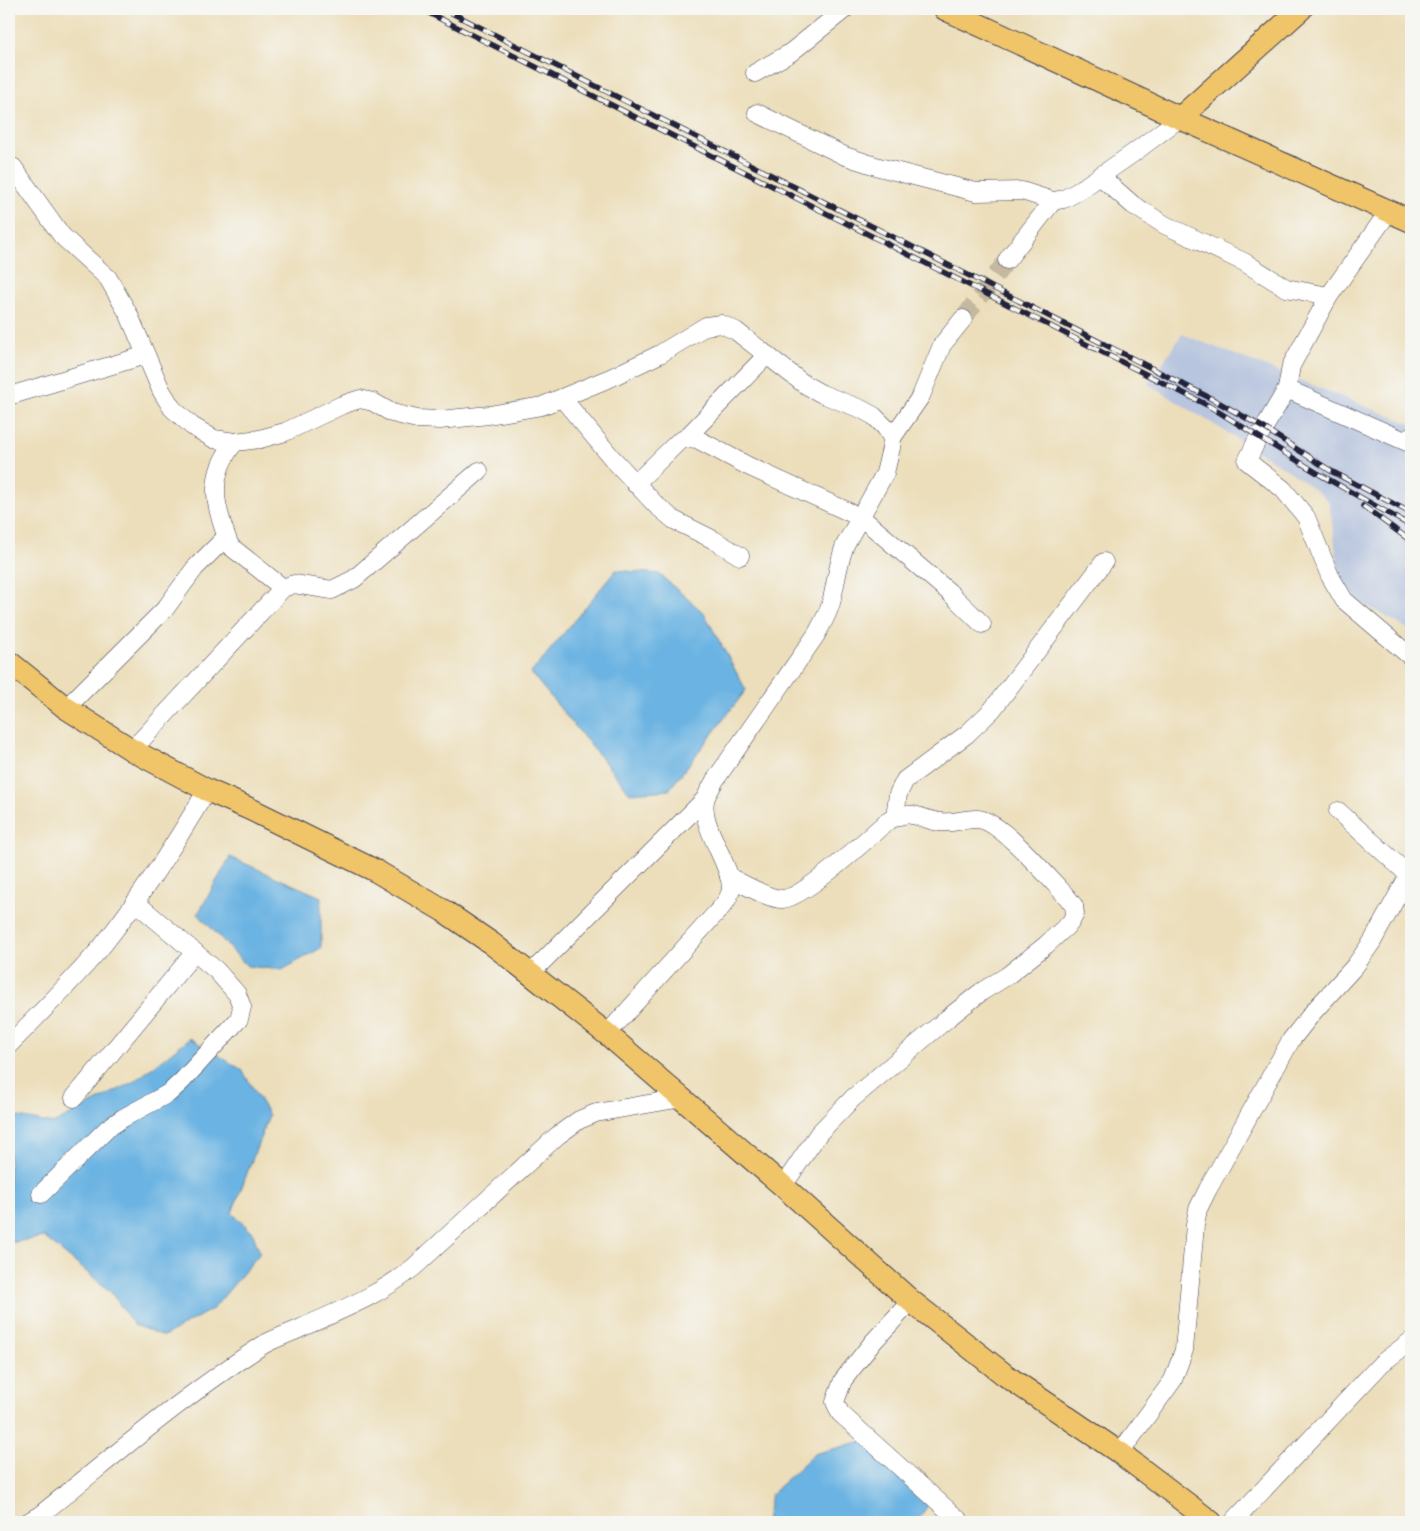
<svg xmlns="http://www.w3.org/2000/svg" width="1420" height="1531" viewBox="0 0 1420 1531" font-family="Sriracha,sans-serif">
<rect width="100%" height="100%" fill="#f6f6f2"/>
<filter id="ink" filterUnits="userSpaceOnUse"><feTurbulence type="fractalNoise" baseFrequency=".02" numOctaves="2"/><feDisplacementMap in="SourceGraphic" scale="10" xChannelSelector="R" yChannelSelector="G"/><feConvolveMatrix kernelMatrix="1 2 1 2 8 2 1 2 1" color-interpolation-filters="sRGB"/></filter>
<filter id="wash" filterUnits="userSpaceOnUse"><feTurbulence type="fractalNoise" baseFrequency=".0096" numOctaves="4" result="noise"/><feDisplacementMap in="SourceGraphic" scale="20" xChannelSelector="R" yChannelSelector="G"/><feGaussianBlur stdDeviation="1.12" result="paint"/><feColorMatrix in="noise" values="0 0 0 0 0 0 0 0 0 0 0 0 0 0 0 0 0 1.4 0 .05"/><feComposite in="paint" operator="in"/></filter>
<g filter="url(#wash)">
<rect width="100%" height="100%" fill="#ecdeba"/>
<path fill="#b8c5de" d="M1182,334L1411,424V631L1360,602L1340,582L1329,501L1291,472L1148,384Z"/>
<g fill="#6ab3e2" stroke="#466a8e">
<path d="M616,570L659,574L704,613L746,690L669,790L630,793L531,673Z"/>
<path d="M230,857L321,897V948L282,970L247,966L198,914Z"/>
<path d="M190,1038L242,1070L269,1115L232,1213L252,1232L260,1253L214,1308L164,1336L134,1325L110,1291L44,1237L9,1243V1115L53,1124L135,1081Z"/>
<path d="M863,1441L930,1503L916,1522H766L771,1494L814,1454Z"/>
</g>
</g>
<g filter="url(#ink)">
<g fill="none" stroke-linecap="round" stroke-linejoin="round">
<path stroke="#c4b8a1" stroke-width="18" stroke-dasharray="18 9" stroke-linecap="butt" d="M963,319L1007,260"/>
<defs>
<g id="minor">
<path d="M755,73L790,53L845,9"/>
<path d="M757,113L845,156L879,167L976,192L1022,191L1053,201L1064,199L1077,192L1132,154L1180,118"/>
<path d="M13,167L62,236L108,278L129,315L161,390L172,408L192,426L214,439L235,442L260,439L285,432L342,405L360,399L373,402L392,413L417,419L440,420L489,415L542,406L610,378L660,354L706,326L721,324L736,331L804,384L822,394L861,409L874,416L886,428L892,438L891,448L885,473L845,545C838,563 836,583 831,603C828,614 822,624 816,635L715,780C712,787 706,794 705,801C700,829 737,872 730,893C728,900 722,907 717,912L607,1034"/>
<path d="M1100,176L1133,205L1165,225L1244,262L1286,288L1329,296L1389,211"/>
<path d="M1007,260L1053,201"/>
<path d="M1287,389L1291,366L1329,296"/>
<path d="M9,396L146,355"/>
<path d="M562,398L612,458L656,505L674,520L714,540L740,556"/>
<path d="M1411,436L1407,442L1287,389L1258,438L1247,461L1283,489L1306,517L1330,576L1344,600L1411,657"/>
<path d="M686,438L767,355"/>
<path d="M892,438L921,396L942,345L963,319"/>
<path d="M235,442C206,477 215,508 230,546L283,588"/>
<path d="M635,484L678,442L686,438L697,439L748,466L862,518L949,592L982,624"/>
<path d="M66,708L165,609L195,568L226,537"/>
<path d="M132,750L283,588L294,584L332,590L354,579L479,471"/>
<path d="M1338,811L1411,877"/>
<path d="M895,817L898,794L905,780L967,734L992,710L1104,562"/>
<path d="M729,877C742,883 770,900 783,899C805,897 867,839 885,823C911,807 915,818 940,822C953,824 966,818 978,819C1000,820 1050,879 1067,897L1074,906L1075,914L1070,923L1046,945L1007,976L981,992L948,1018L853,1098L819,1133L783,1186"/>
<path d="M530,974L705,799"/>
<path d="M9,1045C41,1012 74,980 103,945C142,896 175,844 207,790"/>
<path d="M74,1098L195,952"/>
<path d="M41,1194L108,1128L123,1118L169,1093L182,1081L239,1019L242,1007L237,994L217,971L135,902"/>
<path d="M911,1301L873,1342L843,1380L835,1402L840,1413L961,1522"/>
<path d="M1120,1453L1173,1380L1184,1350L1195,1225L1198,1209L1208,1189L1291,1040L1314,1011L1355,966L1372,942L1411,871"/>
<path d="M28,1522L40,1515C113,1457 184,1395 263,1345C275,1338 289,1334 301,1328C341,1310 380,1295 414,1267L557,1136L579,1120L596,1113L682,1098"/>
<path d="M1233,1522L1382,1363L1411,1341"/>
</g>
<g id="major">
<path d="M945,9L1180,118L1411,221"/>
<path d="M1180,118L1301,9"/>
<path d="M9,662L66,708L132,750L207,790L250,809L376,871L444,911L491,943L607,1034L783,1186L911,1301L1005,1375L1120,1453L1211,1522"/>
</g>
</defs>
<use href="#minor" stroke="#403e4e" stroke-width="19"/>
<use href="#major" stroke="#403e4e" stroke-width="24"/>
<use href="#minor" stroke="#fff" stroke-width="18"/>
<use href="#major" stroke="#f0c469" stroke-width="22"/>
<defs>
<g id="rail">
<path d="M421,9L1209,406L1319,474L1411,526"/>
<path d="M444,9L1216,401L1264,428L1331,471L1411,513"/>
<path d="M1363,506L1411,541"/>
</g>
</defs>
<use href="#rail" stroke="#22223b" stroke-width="5.5"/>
<use href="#rail" stroke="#f6f6f2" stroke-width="4" stroke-dasharray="11" stroke-linecap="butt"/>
</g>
</g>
<rect width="1420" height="1531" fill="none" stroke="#f6f6f2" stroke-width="30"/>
</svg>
